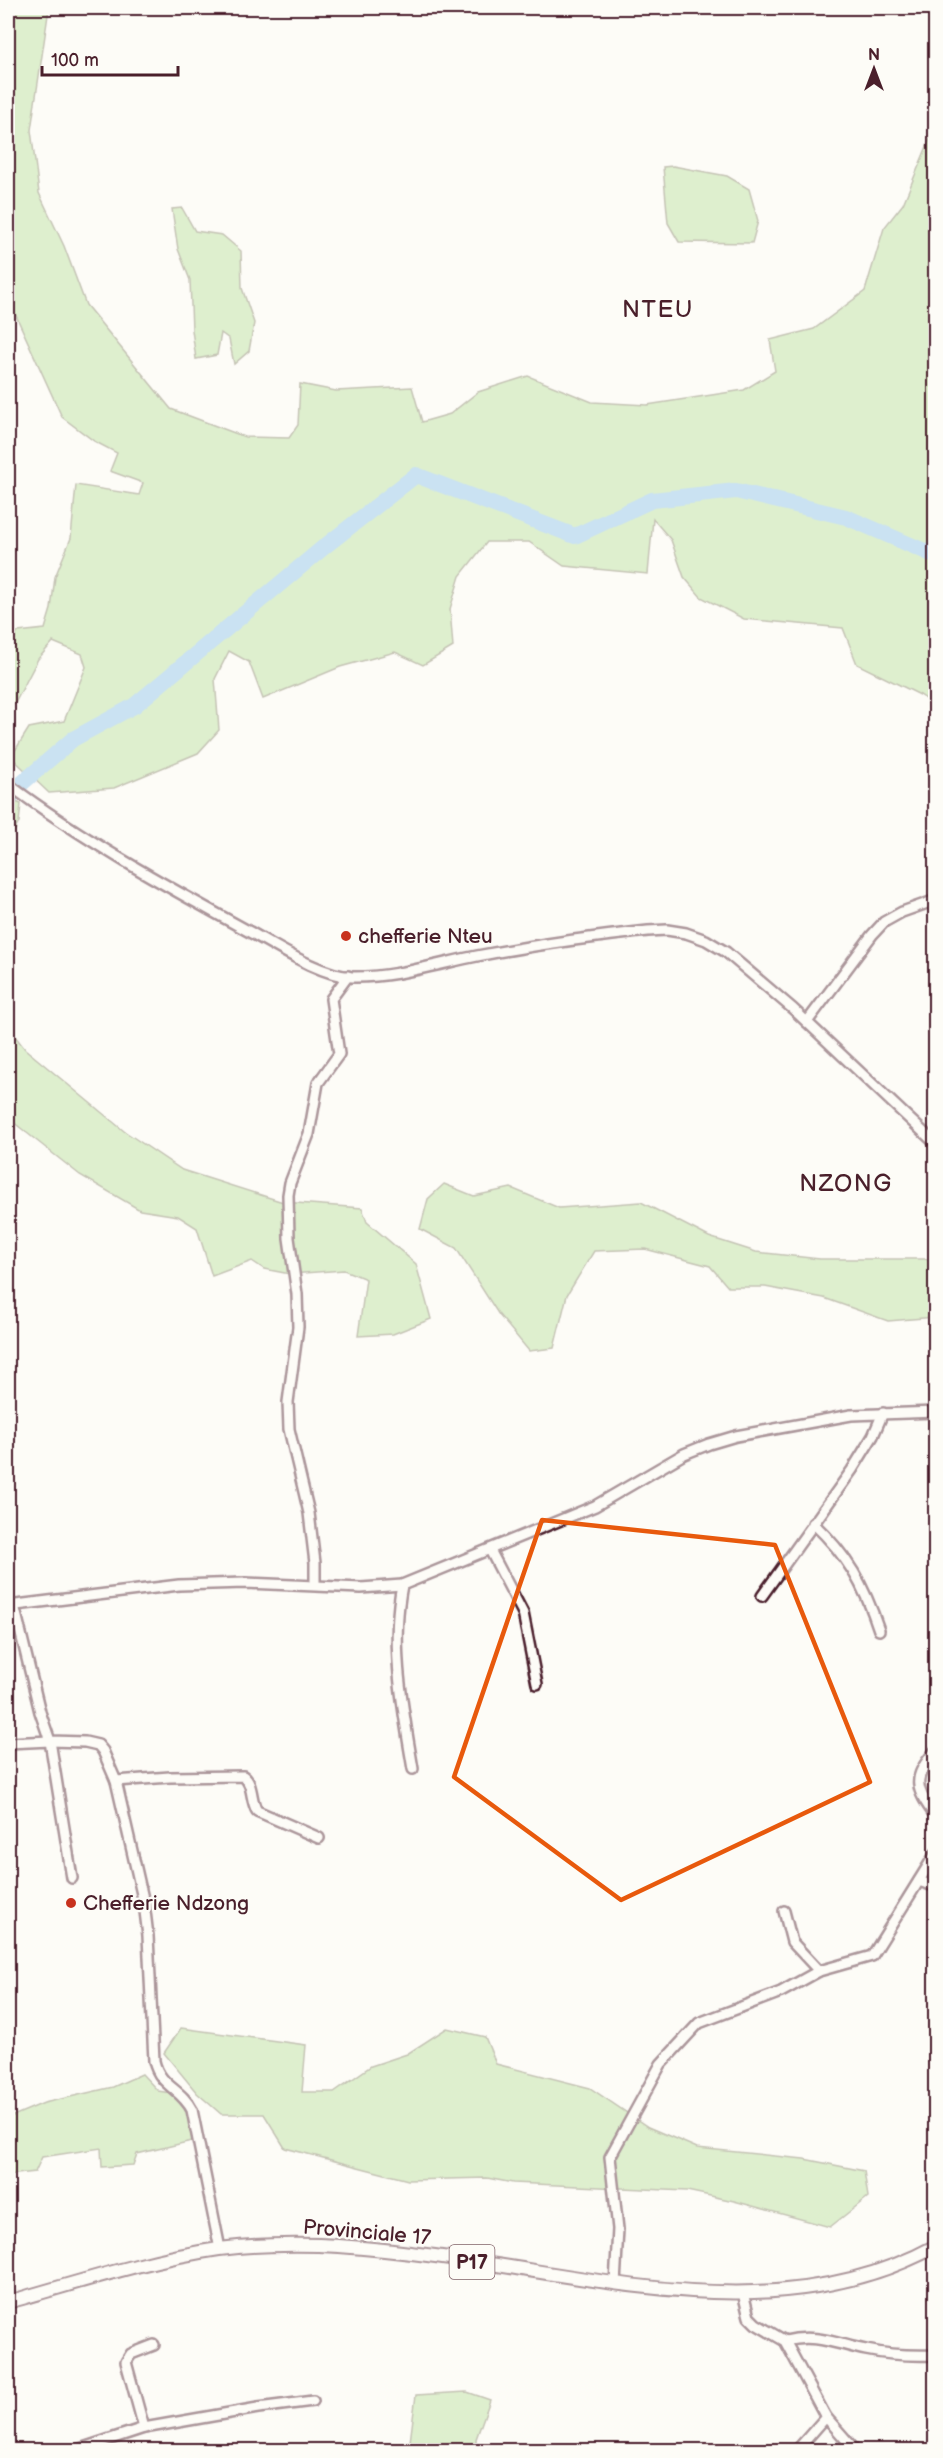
<svg xmlns="http://www.w3.org/2000/svg" width="943" height="2458" viewBox="0 0 943 2458" font-family="'Balsamiq Sans',sans-serif">
<rect width="100%" height="100%" fill="#fdfcf7"/>
<filter id="ink" filterUnits="userSpaceOnUse"><feTurbulence type="fractalNoise" baseFrequency=".0167" numOctaves="2"/><feDisplacementMap in="SourceGraphic" scale="12" xChannelSelector="R" yChannelSelector="G"/><feConvolveMatrix kernelMatrix="1 2 1 2 8 2 1 2 1" color-interpolation-filters="sRGB"/></filter>
<g filter="url(#ink)">
<g fill="#b8e09c" stroke="#818064" stroke-width="1.5">
<path d="M8,8H49L31,130L39,193L64,246L86,305L171,409L245,437L289,438L298,425L300,384L336,391L412,387L422,422L450,414L478,392L528,376L592,402L647,405L744,390L775,371L770,340L814,329L865,291L884,228L903,204L930,139L935,132V705L920,695L857,664L843,628L744,619L701,597L684,577L671,540L653,519L648,574L564,566L529,542H487L460,576L450,609L453,647L423,665L395,652L340,667L263,699L249,662L229,651L215,679L219,730L198,753L114,788L49,793L11,757L29,728L64,721L86,667L82,654L53,642L38,659L15,703L8,701V647L18,632L45,629L51,609L55,577L71,538L76,485L139,495L143,483L110,471L117,453L94,441L62,417L8,298Z"/>
<path d="M673,166L727,176L749,189L758,221L752,243L679,242L668,223L663,167Z"/>
<path d="M182,208L195,231L222,235L241,251L242,288L254,323L249,351L234,364L229,339L221,333L217,355L196,359L192,330L190,280L178,249L172,209Z"/>
<path d="M8,799L21,804L19,822L8,844Z"/>
<path d="M8,1027L25,1049L124,1131L182,1170L283,1202L362,1208L367,1222L416,1264L431,1319L393,1334L358,1336L366,1279L344,1270L290,1274L264,1269L252,1261L212,1276L197,1228L178,1216L140,1210L80,1175L8,1118Z"/>
<path d="M444,1184L474,1196L511,1188L559,1208L641,1202L709,1237L756,1252L820,1259H925L935,1262V1317L888,1321L824,1298L765,1287H728L710,1266L645,1249L594,1251L567,1295L554,1348L529,1351L499,1315L456,1248L420,1229L428,1199Z"/>
<path d="M181,2028L306,2045L302,2092H334L371,2066L407,2054L447,2028L485,2037L496,2064L590,2088L648,2127L697,2148L804,2159L864,2171L868,2197L830,2227L734,2201L687,2191L513,2183L487,2178L408,2180L285,2148L264,2114H221L197,2093L164,2053Z"/>
<path d="M142,2074L158,2091L171,2093L182,2103L190,2116L192,2141L137,2154L133,2165L102,2167L101,2148L42,2157L35,2172L8,2175V2118L44,2103L113,2087Z"/>
<path d="M467,2392L490,2400L476,2439V2450H409L416,2395Z"/>
</g>
<g fill="none" stroke-linecap="round" stroke-linejoin="round">
<g stroke="#8cc3ea" stroke-width="16">
<path d="M20,785L73,739L134,706L324,547L416,475L575,536L652,500L736,491L846,517L936,556"/>
<path d="M8,797H11"/>
</g>
<defs>
<g id="minor">
<path d="M8,784C83,840 166,886 248,931C276,946 319,975 352,977C393,978 437,964 477,956C534,945 591,937 648,931L667,930L686,933L706,940L726,952L793,1009L936,1144"/>
<path d="M807,1022L872,935L884,922L902,912L936,900"/>
<path d="M813,1523C848,1556 864,1585 879,1630"/>
<path d="M490,1550L523,1613L537,1684"/>
<path d="M315,1585V1563L309,1513L289,1429L288,1402L298,1327L297,1294L289,1238L288,1195L290,1183L309,1134L318,1083L339,1054L331,999L348,976"/>
<path d="M402,1585C390,1645 403,1709 413,1769"/>
<path d="M762,1596L852,1470L873,1436L883,1413"/>
<path d="M14,1605L40,1712L50,1741L85,1742L98,1745L103,1751L116,1781L144,1903L148,1936L154,2061C160,2087 181,2088 192,2110L220,2249"/>
<path d="M8,1606L179,1585L245,1583L361,1588L402,1585L595,1506L684,1454L709,1444L736,1436L851,1415L936,1412"/>
<path d="M8,1743L50,1741L72,1878"/>
<path d="M936,1750C911,1779 915,1788 936,1817"/>
<path d="M116,1781L170,1777L243,1776C254,1784 250,1800 257,1811L319,1838"/>
<path d="M919,1881L936,1887"/>
<path d="M784,1911L792,1942L819,1971"/>
<path d="M615,2284L618,2229L610,2157L661,2064L699,2023L781,1992L819,1971L872,1956L936,1853"/>
<path d="M743,2293L749,2317L756,2324L785,2341L826,2417L855,2450"/>
<path d="M785,2341C816,2333 836,2344 866,2350C889,2355 912,2356 936,2355"/>
<path d="M144,2428L126,2362L131,2354L154,2345"/>
<path d="M77,2450L144,2428L258,2408L313,2401"/>
<path d="M797,2450L826,2417"/>
</g>
<path id="major" d="M8,2302C76,2283 149,2259 219,2249C252,2245 286,2244 319,2245C386,2248 455,2258 522,2269C659,2291 807,2317 936,2246"/>
</defs>
<use href="#minor" stroke="#4a1f2b" stroke-width="14"/>
<use href="#major" stroke="#4a1f2b" stroke-width="16"/>
<use href="#minor" stroke="#fdfcf7" stroke-width="9"/>
<use href="#major" stroke="#fdfcf7" stroke-width="12"/>
</g>
</g>
<path d="M0 0H943V2458H0ZM542,1520L775,1545L870,1782L621,1900L454,1777Z" fill="#fdfcf7" fill-opacity=".55" fill-rule="evenodd"/>
<path fill="none" stroke="#e8590c" stroke-width="4.5" stroke-linejoin="round" d="M542,1520L775,1545L870,1782L621,1900L454,1777Z"/>
<g fill="#c8321e" stroke="#fdfcf7" stroke-width="2">
<circle cx="346" cy="936" r="6"/>
<circle cx="71" cy="1903" r="6"/>
</g>
<g text-anchor="middle" stroke-width="4.5" stroke-linejoin="round" paint-order="stroke">
<rect fill="#fdfcf7" stroke="#806168" stroke-width="1.5" x="449.5" y="2245" width="45" height="34" rx="4.5"/>
<g font-size="20" font-weight="bold" fill="#4a1f2b">
<text x="472" y="2269">P17</text>
</g>
<g font-size="21" fill="#4a1f2b" stroke="#fdfcf7" text-anchor="start">
<text x="358" y="943">chefferie Nteu</text>
<text x="83" y="1910">Chefferie Ndzong</text>
</g>
<g font-size="21" fill="#4a1f2b" stroke="#fdfcf7">
<text transform="translate(367 2232) rotate(5)" y="7">Provinciale 17</text>
</g>
<g font-size="24" letter-spacing="1.5" fill="#4a1f2b" stroke="#fdfcf7">
<text x="658" y="317">NTEU</text>
<text x="846" y="1191">NZONG</text>
</g>
</g>
<rect width="943" height="2458" fill="none" stroke="#fdfcf7" stroke-width="30"/>
<rect x="15" y="15" width="913" height="2428" fill="none" stroke="#4a1f2b" stroke-width="2" filter="url(#ink)"/>
<g transform="translate(874 69)" stroke="#fdfcf7" stroke-width="4.5" paint-order="stroke">
<path d="M0-4.5L10 22L0 15L-10 22Z" fill="#4a1f2b"/>
<text y="-9" font-size="16" font-weight="bold" text-anchor="middle" fill="#4a1f2b">N</text>
</g>
<path d="M42 66v9h136v-9" fill="none" stroke="#4a1f2b" stroke-width="3"/>
<text x="51" y="66" font-size="18" fill="#4a1f2b" stroke="#fdfcf7" stroke-width="4.5" paint-order="stroke">100 m</text>
</svg>
